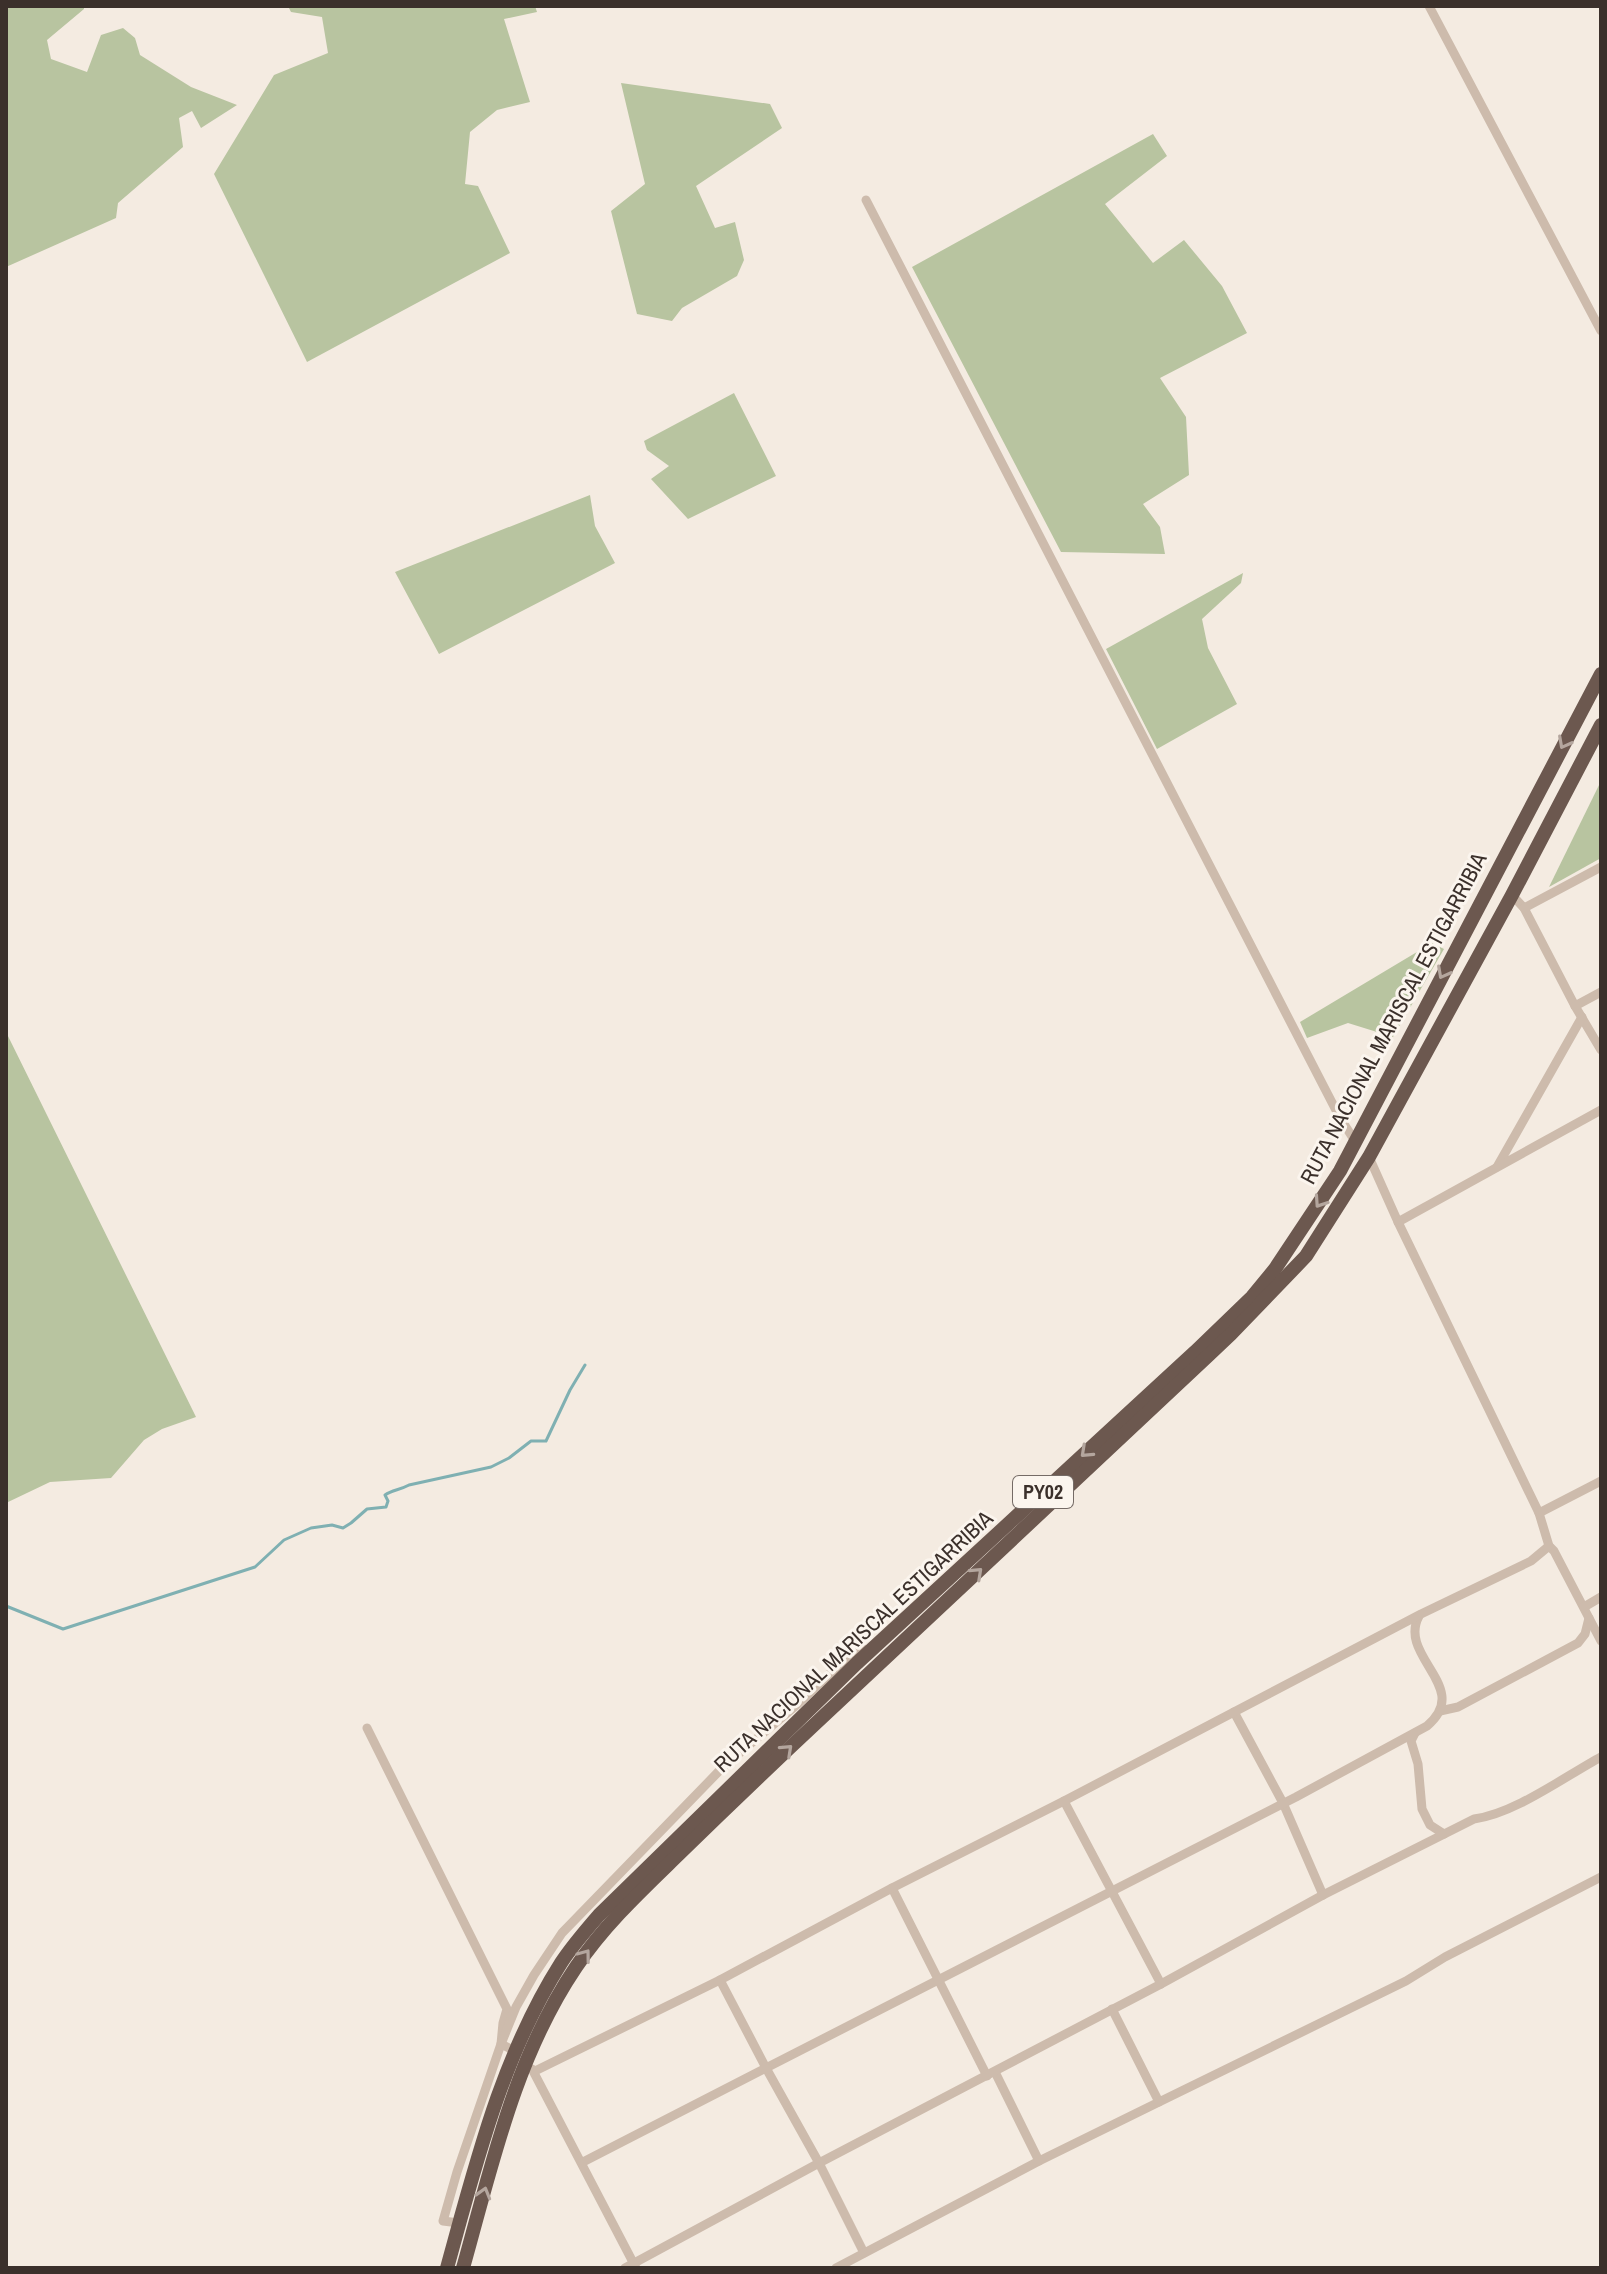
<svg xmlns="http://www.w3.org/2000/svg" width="1607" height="2274" viewBox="0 0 1607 2274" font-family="'Archivo Narrow',sans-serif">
<rect width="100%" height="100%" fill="#f4ebe1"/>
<g fill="#b8c4a0">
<path d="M6,6H84V9L47,40L51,59L87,72L101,35L123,28L135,38L140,55L191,87L237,105L201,128L192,111L179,118L183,147L118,203L116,218L6,267Z"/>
<path d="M288,6H535L537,12L504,19L530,102L497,110L470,132L465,184L478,186L510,253L307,362L214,174L274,75L328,53L322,17L291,12Z"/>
<path d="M621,83L770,104L782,128L696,186L715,228L735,222L744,260L737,276L682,308L672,321L637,314L611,211L645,184Z"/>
<path d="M1153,134L1167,156L1105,204L1153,263L1184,240L1222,286L1247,333L1160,378L1186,417L1189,475L1143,504L1160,527L1165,554L1061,552L912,267Z"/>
<path d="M734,393L776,476L688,519L651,479L669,466L647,450L644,441Z"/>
<path d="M590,495L595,526L615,563L439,654L395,572Z"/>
<path d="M1243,573L1241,583L1202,619L1208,648L1237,704L1157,749L1106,649Z"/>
<path d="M1601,781V858L1549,887Z"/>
<path d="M1432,943L1444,949L1393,1037L1348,1023L1307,1038L1300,1022Z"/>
<path d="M6,1032L196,1417L162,1429L144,1440L111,1478L50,1482L6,1503Z"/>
</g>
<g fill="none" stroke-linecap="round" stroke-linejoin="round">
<path stroke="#7fb0b2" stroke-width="3" d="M6,1606L63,1629L255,1567L284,1540L311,1528L332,1525L343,1528L351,1523L367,1509L386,1507L388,1501L385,1495C392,1490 400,1490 409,1485L491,1467L509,1458L531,1441H546L570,1390L585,1365"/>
<g stroke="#cdbbac" stroke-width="9">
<path d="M1429,6L1601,331"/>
<path d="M866,200L1340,1118L1355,1141"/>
<path d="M1512,895L1524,908L1575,1006L1601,1050"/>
<path d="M1524,908L1601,867"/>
<path d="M1575,1006L1601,992"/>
<path d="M1369,1157L1398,1222L1539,1513L1549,1546L1554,1551L1601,1641"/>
<path d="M1497,1167L1582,1017"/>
<path d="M1398,1222L1601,1110"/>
<path d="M1539,1513L1601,1481"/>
<path d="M1584,1607L1601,1597"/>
<path d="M1440,1711L1458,1707L1578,1643L1585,1634L1589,1618"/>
<path d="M1234,1712L1283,1803L1323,1895"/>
<path d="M367,1728L507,2009L503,2023L501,2044L515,2051"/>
<path d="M1415,1733L1411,1741L1418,1764L1422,1809L1430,1825L1444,1834"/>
<path d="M1064,1801L1161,1984"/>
<path d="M892,1888L987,2076"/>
<path d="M720,1980L766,2068L1296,1797L1427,1726C1473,1687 1397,1657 1419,1616"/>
<path d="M532,2069L636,2268"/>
<path d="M535,2071L720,1980L892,1888L1064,1801L1421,1614L1531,1561L1549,1546"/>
<path d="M995,2072L1039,2161"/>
<path d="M1159,2102L1406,1981L1445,1957L1601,1877"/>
<path d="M583,2162L766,2068L819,2163L864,2253"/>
<path d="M459,2223L443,2221L457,2172L501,2044L516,2007L534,1975L562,1933L723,1767L799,1703L859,1646L869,1652"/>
<path d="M625,2268L819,2163L1161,1984L1323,1895L1474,1819C1514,1814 1564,1777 1601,1757"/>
<path d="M836,2268L1039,2161L1159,2102L1112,2009"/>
</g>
<g stroke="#6c584f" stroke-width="14">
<path d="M447,2268C476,2163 502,2056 561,1963C572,1946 586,1930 599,1915L857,1663L1195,1352L1252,1297L1275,1269L1340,1171L1601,674"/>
<path d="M463,2268C492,2165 515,2057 576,1967C605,1924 643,1889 680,1853C724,1810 769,1767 815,1724C954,1595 1093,1465 1231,1334L1306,1256L1369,1157L1512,895L1601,725"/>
</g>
</g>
<defs><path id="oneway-chevron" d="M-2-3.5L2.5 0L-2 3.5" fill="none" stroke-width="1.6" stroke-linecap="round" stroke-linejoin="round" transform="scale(2)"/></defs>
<g stroke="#b4a69e">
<use href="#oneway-chevron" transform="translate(1564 743) rotate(118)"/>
<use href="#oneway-chevron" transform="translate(1443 973) rotate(118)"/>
<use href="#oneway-chevron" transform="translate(1320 1202) rotate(124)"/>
<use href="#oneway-chevron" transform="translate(1086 1452) rotate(137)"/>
<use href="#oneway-chevron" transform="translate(977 1573) rotate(-43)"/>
<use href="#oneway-chevron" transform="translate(787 1750) rotate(-43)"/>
<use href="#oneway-chevron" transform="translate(585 1955) rotate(-53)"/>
<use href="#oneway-chevron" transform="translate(484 2193) rotate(-74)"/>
</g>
<g text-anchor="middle" stroke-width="6" stroke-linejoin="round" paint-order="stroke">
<rect fill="#fbf5ee" stroke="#756b66" stroke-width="2" x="1013" y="1476" width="60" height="32" rx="6"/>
<g font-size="20" font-weight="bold" fill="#3b302b">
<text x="1043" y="1499">PY02</text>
</g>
<g font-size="22" fill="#3b302b" stroke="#fbf5ee">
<text transform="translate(1393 1018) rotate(-62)" y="8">RUTA NACIONAL MARISCAL ESTIGARRIBIA</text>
<text transform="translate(853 1641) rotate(-43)" y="8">RUTA NACIONAL MARISCAL ESTIGARRIBIA</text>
</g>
</g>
<rect width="1607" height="2274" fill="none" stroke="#3b302b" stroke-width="16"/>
</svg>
